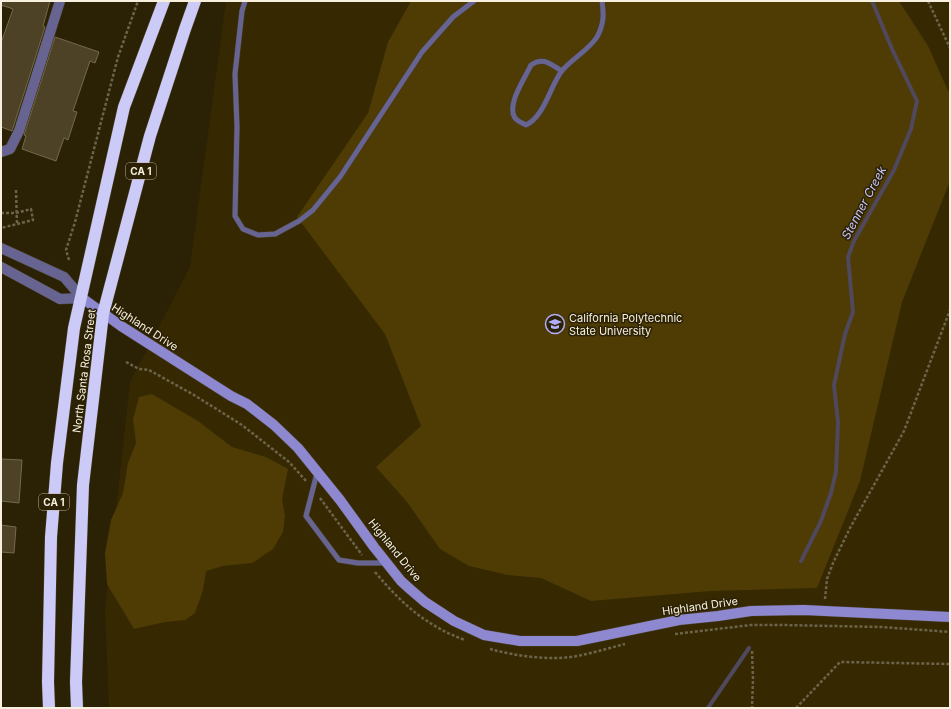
<svg xmlns="http://www.w3.org/2000/svg" width="951" height="709" viewBox="0 0 951 709" font-family="Inter,sans-serif">
<rect width="100%" height="100%" fill="#2b2104"/>
<path fill="#362902" d="M226,1H950V708H109L105,610L130,382L190,267Z"/>
<g fill="#4e3c04">
<path d="M411,1H899L928,46L950,95V181L902,302L860,481L817,588L711,591L591,601L541,578L508,575L469,566L440,549L407,502L376,467L421,426L385,334L297,217L368,113L388,42Z"/>
<path d="M152,394L198,421L232,447L266,457L288,469L282,499L285,516L283,532L273,549L252,563L223,566L206,571L203,590L195,613L185,620L165,622L134,629L107,584L105,553L111,520L123,493L128,463L136,443L133,419L139,397Z"/>
</g>
<g fill="none" stroke-linecap="round" stroke-linejoin="round">
<g stroke="#50485d" stroke-width="4">
<path d="M801,561L821,521L831,493L836,472L838,422L834,385L845,334L853,312L848,257L854,241L894,170L911,129L917,101L892,49L872,1"/>
<path d="M708,708L749,648"/>
</g>
</g>
<g fill="#4d4225" stroke="#74694a">
<path d="M1,1H50L43,26L45,27L12,131L1,127V43L13,9L1,5Z"/>
<path d="M55,37L99,52L95,63L90,61L73,111L77,112L68,140L64,138L56,161L22,149L26,136L24,135Z"/>
<path d="M1,459L22,460L19,503L1,501Z"/>
<path d="M1,525L16,527L14,553L1,552Z"/>
</g>
<g fill="none" stroke-linecap="round" stroke-linejoin="round">
<defs>
<g id="lane">
<path d="M245,1L242,11L235,74L237,127L235,216L243,229L258,235L275,234L299,221L313,210L340,177L422,52L453,17L474,1"/>
<path d="M562,71C551,65 544,56 531,65C525,78 506,105 515,118C518,122 523,123 526,125C544,117 550,87 561,72C571,59 588,51 597,37C604,24 604,15 602,1"/>
<path d="M317,473L306,516L339,560L358,563H387"/>
</g>
<g id="street">
<path d="M1,152L10,149L19,131L60,1"/>
<path d="M1,248L64,277L82,298"/>
<path d="M1,267L60,299L82,298"/>
</g>
<path id="secondary" d="M82,298L121,326L231,396L247,404L274,425L298,448L340,500L374,547L401,581L411,590L425,602L454,621L484,635L520,641H577L679,620L718,616L751,611L804,610L950,617"/>
<g id="highway">
<path d="M49,708L48,682L51,537L57,463L74,328L124,107L164,1"/>
<path d="M77,708L76,682L83,485L103,314L150,136L185,29L195,1"/>
</g>
</defs>
<use href="#lane" stroke="#483e23" stroke-width="6"/>
<use href="#street" stroke="#483e23" stroke-width="11"/>
<use href="#secondary" stroke="#483e23" stroke-width="11"/>
<use href="#highway" stroke="#483e23" stroke-width="13"/>
<g stroke="#6c634a" stroke-width="2.5" stroke-dasharray="3 2" stroke-linecap="butt">
<path d="M928,1L950,48"/>
<path d="M16,190L17,225"/>
<path d="M1,213H16L31,209L33,220L1,228"/>
<path d="M69,260L66,250L75,222L118,57L138,1"/>
<path d="M126,362L139,369L149,370L194,395L242,425L289,462L307,482"/>
<path d="M320,498L362,555"/>
<path d="M375,572C401,603 426,626 465,640"/>
<path d="M825,599L827,579L833,563L850,528L904,431L950,310"/>
<path d="M675,634L751,625H782L882,627L950,632"/>
<path d="M490,649C516,656 550,661 577,656C593,653 609,648 625,644"/>
<path d="M752,651L753,679L752,708"/>
<path d="M796,708L840,662L950,664"/>
</g>
<use href="#lane" stroke="#676491" stroke-width="5"/>
<use href="#street" stroke="#676491" stroke-width="10"/>
<use href="#secondary" stroke="#8e88d0" stroke-width="10"/>
<use href="#highway" stroke="#cccaf7" stroke-width="12"/>
</g>
<defs>
<symbol id="university-ring" viewBox="-11 -11 22 22"><circle r="9.5" fill="#2b2104" stroke="#b2adf9" stroke-width="1.5"/><path d="M0-5L7-2L0 1L-7-2ZM-4 1L0 2.5L4 1V4Q0 6-4 4Z" fill="#b2adf9"/></symbol>
</defs>
<g fill-rule="evenodd">
<use href="#university-ring" x="544" y="313" width="22" height="22"/>
</g>
<g text-anchor="middle" stroke-width="3" stroke-linejoin="round" paint-order="stroke">
<g fill="#2b2104" stroke="#bab29d" stroke-width="1">
<rect x="126" y="163" width="30" height="16" rx="3"/>
<rect x="39" y="494" width="30" height="16" rx="3"/>
</g>
<g font-size="10" font-weight="bold" fill="#f7f0df">
<text x="141" y="175">CA 1</text>
<text x="54" y="506">CA 1</text>
</g>
<g font-size="11" fill="#f7f0df" stroke="#2b2104" text-anchor="start">
<text x="569" y="322">California Polytechnic<tspan x="569" dy="13">State University</tspan></text>
</g>
<g font-size="11" fill="#f7f0df" stroke="#2b2104">
<text transform="translate(145 327) rotate(33)" y="4">Highland Drive</text>
<text transform="translate(84 371) rotate(-83)" y="4">North Santa Rosa Street</text>
<text transform="translate(395 550) rotate(51)" y="4">Highland Drive</text>
<text transform="translate(700 606) rotate(-8)" y="4">Highland Drive</text>
</g>
<g font-size="12" font-style="italic" fill="#c6c3f9" stroke="#2b2104">
<text transform="translate(864 203) rotate(-62)" y="4">Stenner Creek</text>
</g>
</g>
<rect width="951" height="709" fill="none" stroke="#f7f0df" stroke-width="4"/>
</svg>
